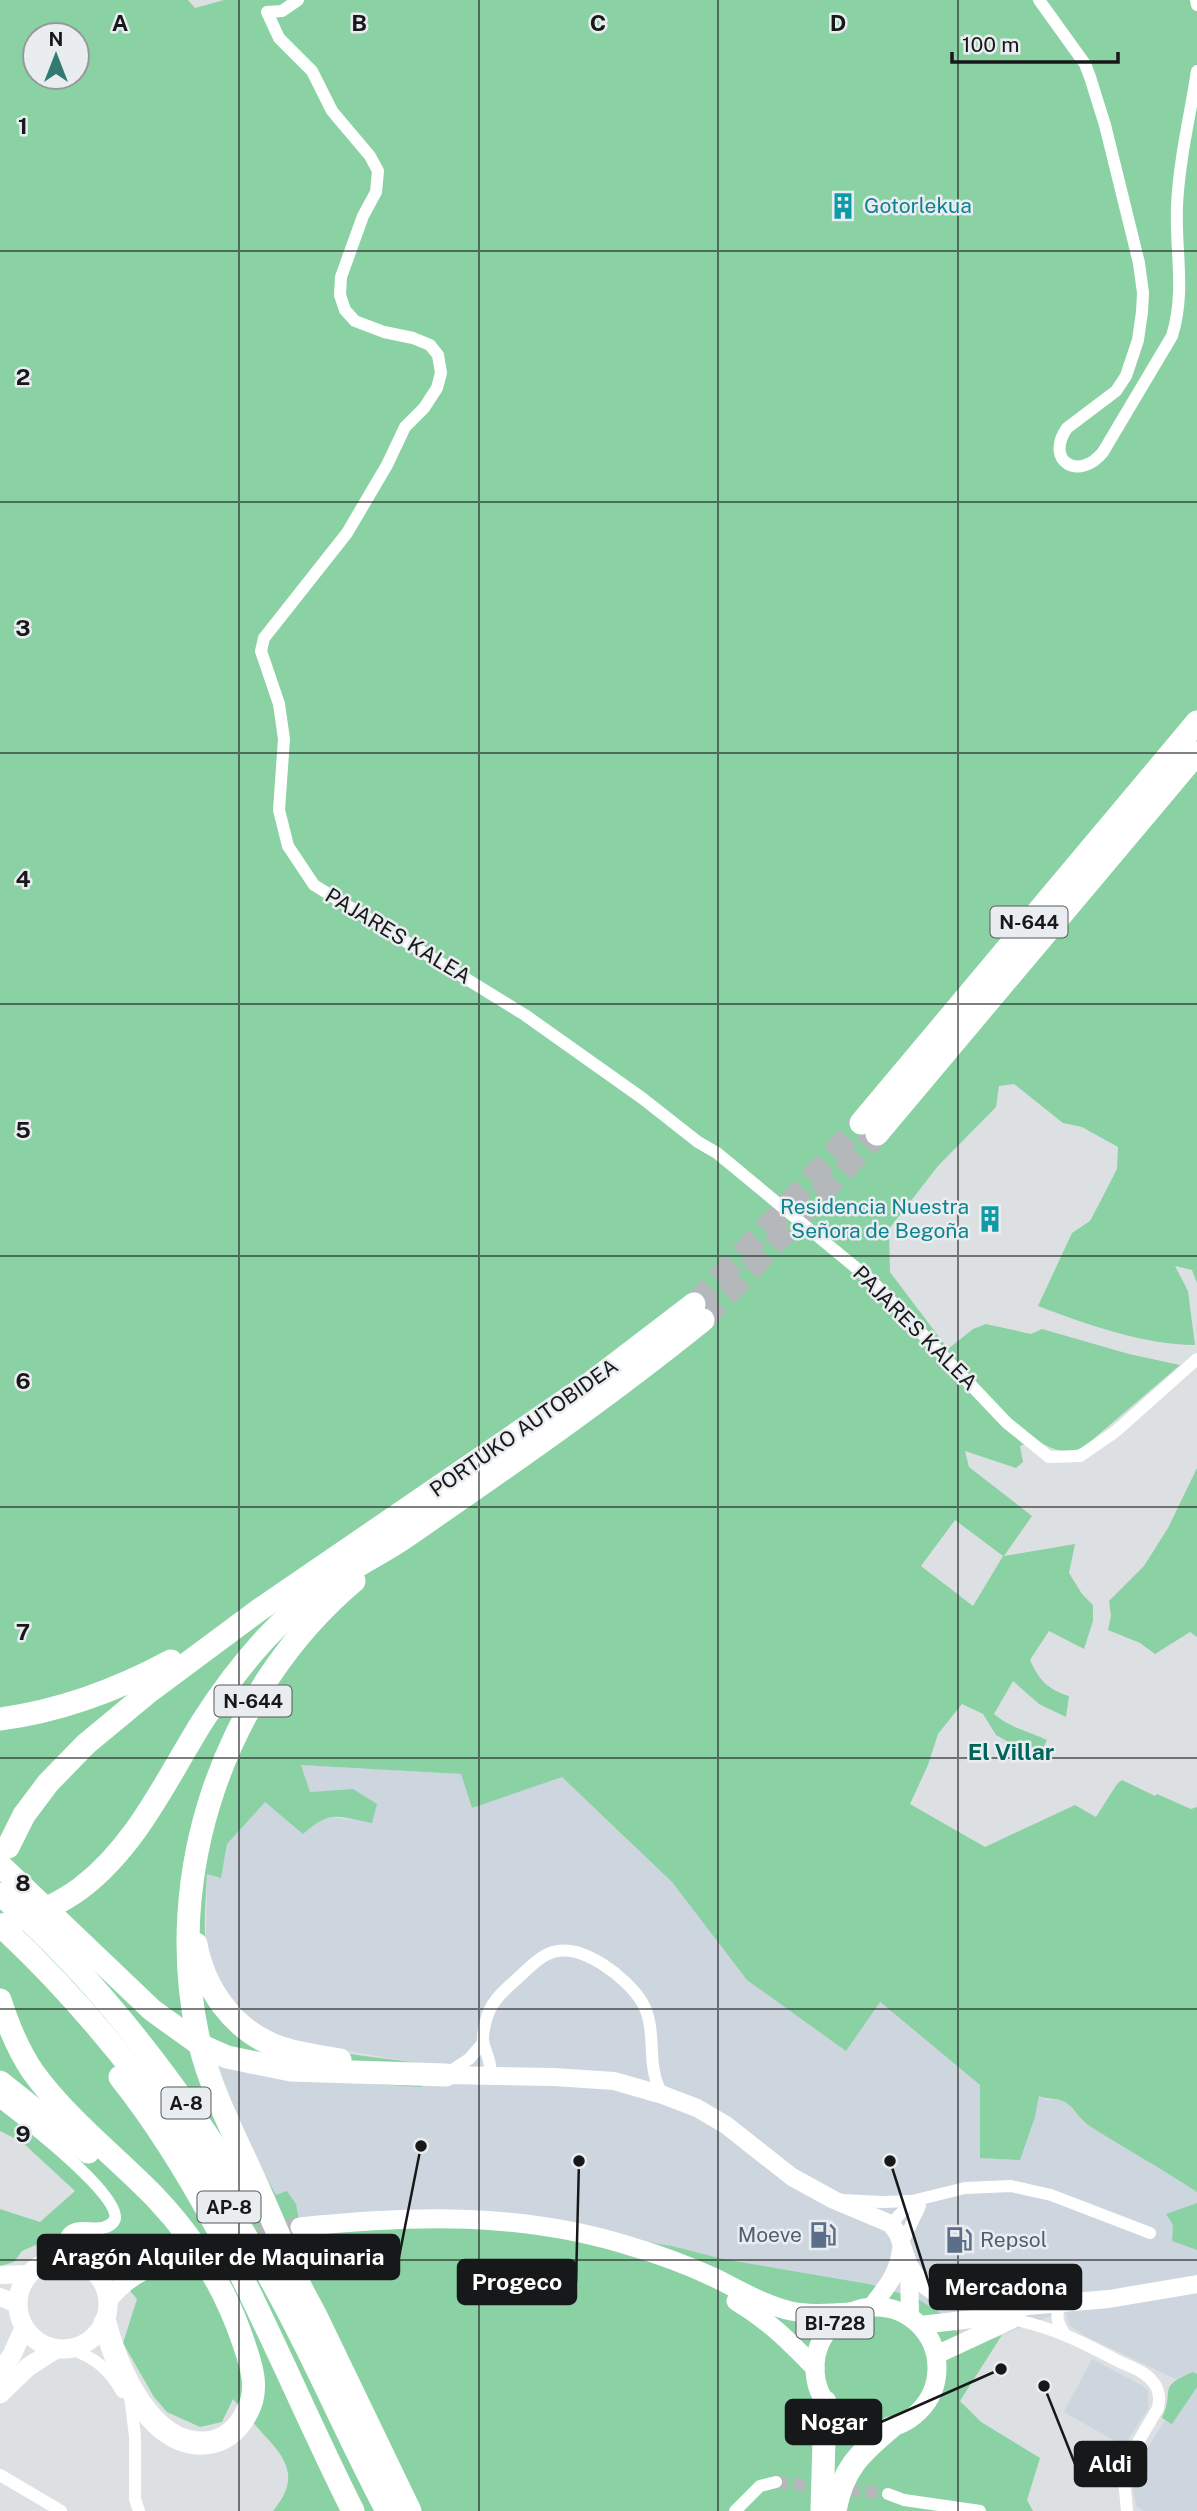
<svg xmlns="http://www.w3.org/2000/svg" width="1197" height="2511" viewBox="0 0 1197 2511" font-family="'Public Sans',sans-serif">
<rect width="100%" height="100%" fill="#dde0e3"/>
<g fill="#cdd5de">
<path d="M301,1765L461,1774L472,1808L562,1776L672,1882L748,1980L879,2002L980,2085V2158L1020,2160L1035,2117L1039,2096L1046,2100L1058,2099L1068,2103L1084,2123L1151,2161L1197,2192V2203L1166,2215L1173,2225L1172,2241L1197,2250V2511H1144L1136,2506L1132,2483L1136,2480L1135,2467L1188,2385L1085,2336L1069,2325L1066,2313L1051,2316L974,2345L958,2334L945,2316L916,2298L869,2284L723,2259L672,2246L628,2239L299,2220L276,2196L245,2138L216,2064L421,2087L424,2064L289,2041L248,2018L228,1998L215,1973L206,1946L207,1874L221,1877L227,1844L265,1801L319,1820L327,1817L372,1822L353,1789L310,1792Z"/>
<path d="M1092,2359L1143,2386L1148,2391V2409L1124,2446L1064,2412Z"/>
</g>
<g fill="#8ad2a3" fill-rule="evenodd">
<path d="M0,0H188L195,8L224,0H1197V1283L1192,1270L1175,1266L1188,1291L1195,1345C1145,1345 1085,1324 1038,1306L1072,1233L1090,1221L1100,1202L1117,1169L1118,1147L1082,1127L1063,1123L1014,1084L999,1086L996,1107L938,1166L889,1229L890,1272L948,1349L973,1329L986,1324L1031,1334L1042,1329L1129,1354L1180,1365L1084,1447C1065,1455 1053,1450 1036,1440L1020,1446L1023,1462L1016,1468L965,1451L969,1467L1032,1516L1004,1556L1075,1544L1069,1573L1082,1594L1093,1605V1621L1084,1649L1049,1631L1030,1660C1039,1680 1047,1689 1069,1696L1066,1717L1039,1704L1013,1681L994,1714C1010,1728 1028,1731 1047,1740L1038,1759L996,1735L983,1714L962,1704L938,1734L928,1765L910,1804L985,1847L1075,1805L1096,1817L1117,1784L1122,1780L1155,1796L1157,1794L1191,1809L1197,1807V2192C1161,2168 1124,2148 1088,2125C1079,2119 1074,2107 1065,2102C1056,2097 1048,2100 1039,2096L1035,2117L1020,2160L980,2158V2085L880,2002L846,2051L747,1980L672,1882L562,1777L472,1808L461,1774L301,1765L310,1792L353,1789L377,1804L372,1823C337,1817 331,1809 303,1834L265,1802L227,1844L221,1878L207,1874C206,1897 203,1922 206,1945C213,1988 248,2030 291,2042C334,2054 380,2057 424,2064L422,2087L275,2078L217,2064L245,2138L276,2195L287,2191L296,2204L299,2220L348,2216L628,2239L672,2246L723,2259L869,2284L916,2298L945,2316L958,2334L974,2345L1002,2335L960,2401L981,2422L1040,2458L1027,2500L1033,2511H273C298,2481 290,2462 265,2436C254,2424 244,2411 233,2399L222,2422L200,2427L167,2412L154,2397L123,2343L137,2299L93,2247L80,2244L45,2241L22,2251L14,2262L0,2266V2209L40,2222L75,2191L22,2142L0,2131ZM35,35H77V77H35ZM955,1520L1003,1556L973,1606L921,1566Z"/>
<path d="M1197,1468V1637L1190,1632L1155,1654L1140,1643L1108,1630L1111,1616L1109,1601L1144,1566L1168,1528Z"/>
<path d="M1197,2203V2250L1172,2241L1173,2225L1166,2214Z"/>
<path d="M1193,2372L1197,2374V2387L1172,2424L1162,2418C1176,2389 1155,2388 1193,2372Z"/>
</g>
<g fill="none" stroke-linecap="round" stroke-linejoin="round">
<path stroke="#b5b8bb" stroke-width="12" stroke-dasharray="12 6" stroke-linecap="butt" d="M776,2482L888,2494"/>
<path stroke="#b5b8bb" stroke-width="19" stroke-dasharray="19 10" stroke-linecap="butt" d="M173,2249L300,2227"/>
<g stroke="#b5b8bb" stroke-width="23" stroke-dasharray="23 11" stroke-linecap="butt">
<path d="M694,1304L776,1218L861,1123"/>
<path d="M703,1320L877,1134"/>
</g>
<g stroke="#fff" stroke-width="12">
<path d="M298,0L282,11L267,12L279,38L312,71L332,111L370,156L378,171L376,192L363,216L341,277L340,295L345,310L355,321L384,332L413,338L430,345L438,355L441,373L437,388L424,408L405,427L387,465L347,533L264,638L261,651L279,704L284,739L279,810L288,846L314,885L525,1015L642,1098L698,1142L717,1153L872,1281L1007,1423L1049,1457L1080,1456L1115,1432L1197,1359"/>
<path d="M1039,0L1085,64L1090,77L1105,125L1139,263L1143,293L1142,312L1138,340L1126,376L1116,391L1067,428C1044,461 1079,482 1103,452L1172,336C1186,291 1175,251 1177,206C1179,161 1190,116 1197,71"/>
<path d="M1196,0L1197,5"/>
<path d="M446,2074L469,2059L483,2043"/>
<path d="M490,2076C492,2064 487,2056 484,2045C481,2036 485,2023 488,2014C494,1998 507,1988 519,1977C529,1968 540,1956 553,1952C583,1943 627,1978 642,2002C659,2031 644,2066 663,2095"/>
<path d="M0,2102C17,2115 129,2200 114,2221C98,2242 62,2206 62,2259"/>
<path d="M842,2200L882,2202L912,2201L917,2207V2213"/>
<path d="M891,2224L912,2201L965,2188L1011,2186L1051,2195L1150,2233"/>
<path d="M901,2246L920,2206"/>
<path d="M1061,2305C1054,2314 1058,2324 1064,2333"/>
<path d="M1012,2319C1055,2328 1082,2342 1120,2362C1131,2367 1146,2372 1153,2382C1160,2390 1160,2399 1158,2408L1123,2468L1127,2511"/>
<path d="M71,2349C95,2358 109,2369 122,2392"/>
<path d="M130,2396L135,2436V2499L139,2511"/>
<path d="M0,2475L61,2511"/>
<path d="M888,2494L904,2500L980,2511"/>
<path d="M735,2511L760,2486L776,2482"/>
</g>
<g stroke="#fff" stroke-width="18">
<path d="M446,2075L554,2077L614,2081L663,2095L697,2108L726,2125L792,2177L834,2200L891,2224L898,2234L909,2266L910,2317"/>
<path d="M910,2267C934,2310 980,2300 1023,2301"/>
<path d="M0,2275L29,2274"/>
<path d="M0,2297L17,2304"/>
<path d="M871,2307C886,2288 898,2274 901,2250"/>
<path d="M920,2325L982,2318L1027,2306L1109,2299L1197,2284"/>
<path d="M936,2355L1011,2320"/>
</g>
<g stroke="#fff" stroke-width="19">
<path d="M300,2227C413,2215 524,2212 633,2247C660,2255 687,2265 713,2277C738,2289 764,2305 791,2311C810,2315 830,2313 850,2312"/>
<circle cx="63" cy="2304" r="45"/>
<path d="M88,2266L113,2264L159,2253"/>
<path d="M108,2300C131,2272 150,2267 183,2258"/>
<path d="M736,2301C768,2320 790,2342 815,2368"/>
<circle cx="876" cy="2368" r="61"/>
<path d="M0,2372L12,2355L24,2328"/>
<path d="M0,2394L28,2367L56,2349"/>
</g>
<g stroke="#fff" stroke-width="23">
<path d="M861,1123L1197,722"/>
<path d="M877,1134L1197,753"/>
<path d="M0,1719C61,1711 117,1690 171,1661"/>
<path d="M8,1847L24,1815L48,1783L86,1744L150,1691L259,1610L592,1382L694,1304"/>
<path d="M0,1865L152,2010L202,2046L227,2057L291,2070L446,2075"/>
<path d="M0,1894C101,1982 182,2090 251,2204"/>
<path d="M0,1925C110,2027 197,2148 270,2278C313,2354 346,2434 387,2511"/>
<path d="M0,1926C29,1917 57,1906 81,1888C137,1845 166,1780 202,1722C221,1692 242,1664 266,1638C284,1619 305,1601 326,1586C352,1567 381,1554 407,1536C508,1466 608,1397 703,1320"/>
<path d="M196,1944C204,1988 233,2030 276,2046C296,2054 318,2056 340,2060"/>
<path d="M0,2000C8,2025 18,2050 33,2072C68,2120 114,2155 155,2197C194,2238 225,2288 243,2341C251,2364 260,2389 247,2412C240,2426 228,2439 212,2442C152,2454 117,2368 105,2323"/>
<path d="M120,2077C223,2207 279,2364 353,2511"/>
<path d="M0,2082L88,2152"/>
<path d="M291,2269L316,2316L410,2511"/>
<path d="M299,2282C286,2253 274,2223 261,2194C239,2144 212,2095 199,2041C161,1875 224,1691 354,1581"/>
<path d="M822,2511L825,2402"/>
<path d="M835,2511C842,2470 859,2454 890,2428"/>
</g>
</g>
<path fill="none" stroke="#171819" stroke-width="2" stroke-opacity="0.55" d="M239,0V2511M479,0V2511M718,0V2511M958,0V2511M0,251H1197M0,502H1197M0,753H1197M0,1004H1197M0,1256H1197M0,1507H1197M0,1758H1197M0,2009H1197M0,2260H1197"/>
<defs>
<symbol id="building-bare" viewBox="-9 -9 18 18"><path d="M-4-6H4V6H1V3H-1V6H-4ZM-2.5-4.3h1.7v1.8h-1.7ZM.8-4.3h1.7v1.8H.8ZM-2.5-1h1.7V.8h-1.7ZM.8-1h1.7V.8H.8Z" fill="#0f9aa8" stroke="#eaedf0" stroke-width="2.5" paint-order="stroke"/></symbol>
<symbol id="fuel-bare" viewBox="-9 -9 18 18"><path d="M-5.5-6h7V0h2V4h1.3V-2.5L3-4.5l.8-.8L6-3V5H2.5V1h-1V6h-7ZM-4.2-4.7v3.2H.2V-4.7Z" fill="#5c6f8a" stroke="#eaedf0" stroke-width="2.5" paint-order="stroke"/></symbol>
</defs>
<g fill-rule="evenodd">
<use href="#building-bare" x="824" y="187" width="38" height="38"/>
<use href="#building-bare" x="971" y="1200" width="38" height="38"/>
<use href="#fuel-bare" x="804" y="2216" width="38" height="38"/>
<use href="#fuel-bare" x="940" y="2221" width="38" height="38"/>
</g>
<g text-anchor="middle" stroke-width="5" stroke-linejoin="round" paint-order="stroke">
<g fill="#eaedf0" stroke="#56585a" stroke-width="2">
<rect x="990.5" y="906.5" width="77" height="31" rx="5"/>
<rect x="214.5" y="1685.5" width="77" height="31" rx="5"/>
<rect x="161.5" y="2087.5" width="49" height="31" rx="5"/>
<rect x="197.5" y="2191.5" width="63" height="31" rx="5"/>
<rect x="796.5" y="2307.5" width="77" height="31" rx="5"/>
</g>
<g font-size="19" font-weight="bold" fill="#171819">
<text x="1029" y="929">N-644</text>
<text x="253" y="1708">N-644</text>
<text x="186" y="2110">A-8</text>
<text x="229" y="2214">AP-8</text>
<text x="835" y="2330">BI-728</text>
</g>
<g font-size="21" fill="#0d838f" stroke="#eaedf0" text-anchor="start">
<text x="864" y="213">Gotorlekua</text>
<text x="969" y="1214" text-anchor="end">Residencia Nuestra<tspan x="969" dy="24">Señora de Begoña</tspan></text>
</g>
<g font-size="21" fill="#171819" stroke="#eaedf0">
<text transform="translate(398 936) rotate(31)" y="7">PAJARES KALEA</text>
<text transform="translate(915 1328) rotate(45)" y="7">PAJARES KALEA</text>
<text transform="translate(524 1428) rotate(-35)" y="7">PORTUKO AUTOBIDEA</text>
</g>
<g font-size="21" fill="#4e5e75" stroke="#eaedf0" text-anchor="end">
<text x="802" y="2242">Moeve</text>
<text x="980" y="2247" text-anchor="start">Repsol</text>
</g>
<g font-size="23" font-weight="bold" fill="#00645b" stroke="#eaedf0">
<text x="1011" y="1760">El Villar</text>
</g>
</g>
<g font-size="23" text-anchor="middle" font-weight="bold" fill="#171819" stroke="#eaedf0" stroke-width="5" stroke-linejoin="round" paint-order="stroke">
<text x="120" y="31">A</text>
<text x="359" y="31">B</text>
<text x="598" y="31">C</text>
<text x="838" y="31">D</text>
<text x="23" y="134">1</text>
<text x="23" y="385">2</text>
<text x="23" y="636">3</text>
<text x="23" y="887">4</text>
<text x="23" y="1138">5</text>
<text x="23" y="1389">6</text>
<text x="23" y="1640">7</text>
<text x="23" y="1891">8</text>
<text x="23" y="2142">9</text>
</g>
<path fill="none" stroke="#171819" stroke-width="2.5" d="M421 2146L399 2257M579 2161L576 2282M890 2161L930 2287M1001 2369L881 2422M1044 2386L1075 2464"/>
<g fill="#171819" stroke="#eaedf0" stroke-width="2.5">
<circle cx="421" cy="2146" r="7"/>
<circle cx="579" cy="2161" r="7"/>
<circle cx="890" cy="2161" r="7"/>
<circle cx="1001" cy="2369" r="7"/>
<circle cx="1044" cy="2386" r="7"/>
</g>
<g fill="#171819" stroke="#171819" stroke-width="2.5">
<rect x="38" y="2235" width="361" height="44" rx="7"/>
<rect x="458" y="2260" width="118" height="44" rx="7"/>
<rect x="930" y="2265" width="151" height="44" rx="7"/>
<rect x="786" y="2400" width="95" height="44" rx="7"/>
<rect x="1075" y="2442" width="71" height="44" rx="7"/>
</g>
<g font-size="23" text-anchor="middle" font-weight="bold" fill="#fff">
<text x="218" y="2265">Aragón Alquiler de Maquinaria</text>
<text x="517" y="2290">Progeco</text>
<text x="1006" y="2295">Mercadona</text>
<text x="834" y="2430">Nogar</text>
<text x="1110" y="2472">Aldi</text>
</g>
<g transform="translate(56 56)"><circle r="33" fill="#eaedf0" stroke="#96989a" stroke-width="2"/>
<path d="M0-5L12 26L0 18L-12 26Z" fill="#337a71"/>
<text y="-10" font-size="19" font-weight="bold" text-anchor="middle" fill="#171819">N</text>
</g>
<path d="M952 52v10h166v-10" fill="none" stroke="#171819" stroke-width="3.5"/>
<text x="962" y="52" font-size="21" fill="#171819" stroke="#eaedf0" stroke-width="5" paint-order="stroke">100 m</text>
</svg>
